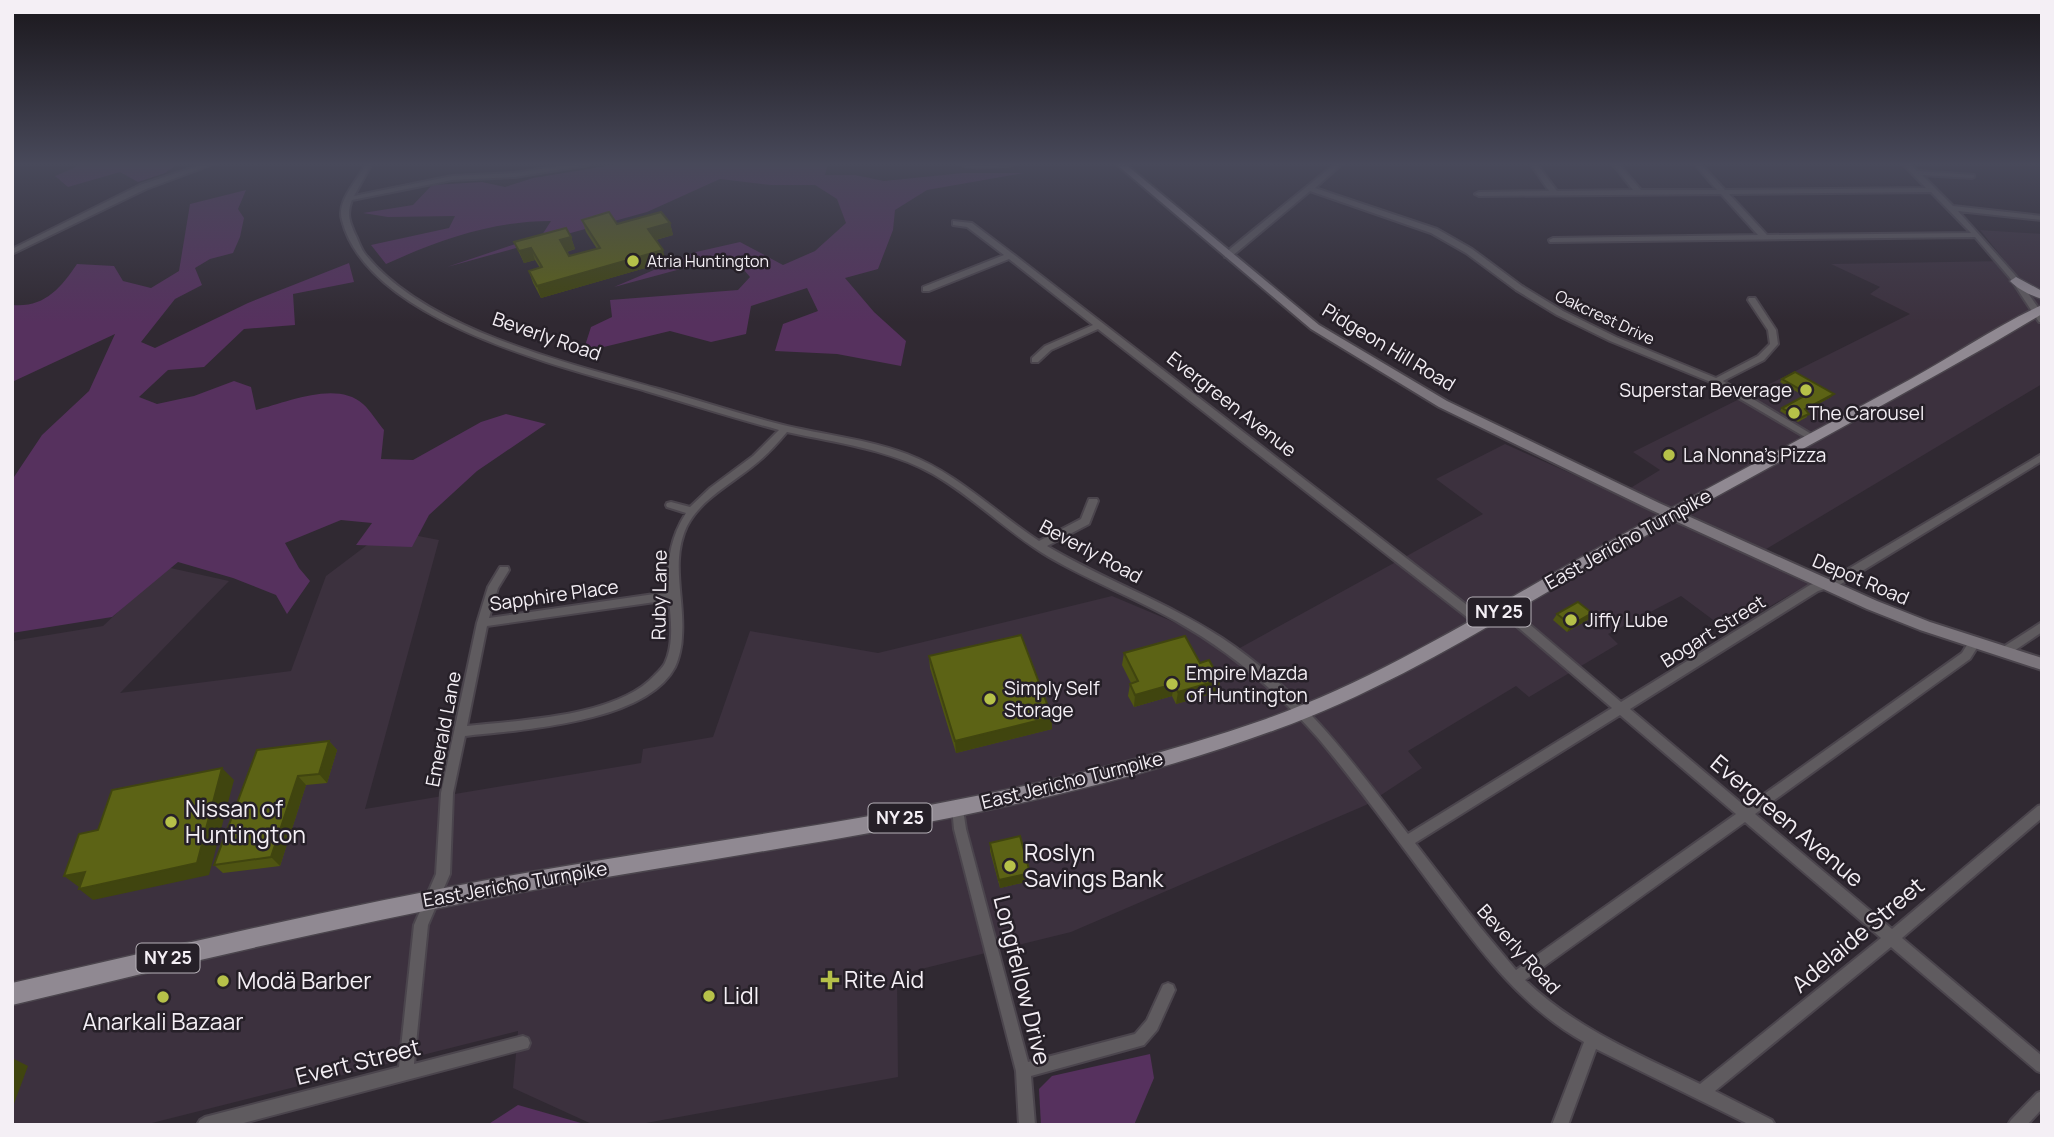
<svg xmlns="http://www.w3.org/2000/svg" width="2054" height="1137" viewBox="0 0 2054 1137" font-family="Manrope,sans-serif">
<rect width="100%" height="100%" fill="#302932"/>
<path fill="#3c313e" d="M1980,230L2042,234V384L1753,557L1810,583L1728,631L1681,596L1608,634L1618,644L1529,697L1516,686L1408,751L1422,768L1366,805L1071,932L897,975L898,1077L635,1125H594L513,1088L518,1031L144,1125H12V641L103,626L166,567L229,581L120,693L291,671L326,576L387,530L439,540L365,809L641,763L643,749L713,737L750,631L878,653L1112,596L1238,649L1483,514L1436,479L1505,444L1619,495L1660,470L1633,452L1910,314L1870,294L1880,287L1831,264L2005,261Z"/>
<g fill="#56315e">
<path d="M78,163H179L165,173L138,182L120,172L68,187L55,176L76,167Z"/>
<path d="M625,163H828L825,175H855L884,181L963,173H1024L927,190L895,210L893,230L878,269L845,278L874,312L906,341L901,366L837,354L775,351L783,324L818,311L807,288L751,306L746,334L711,342L670,331L583,352L591,327L612,317L610,300L738,290L750,277L738,263H703L614,287L696,252L740,242L783,265L815,251L846,223L837,199L815,185H771L720,179L647,212L447,267L542,235L551,221C492,221 439,240 386,264L371,245L449,228L455,216L388,217L363,213L413,205L432,185L482,182L505,187L533,178Z"/>
<path d="M246,190L238,209L244,218L240,237L233,253L210,259L195,268L202,285L175,299L141,342L155,348L248,303L349,263L354,282L293,294L295,325L244,329L204,367L168,370L139,397L157,404L194,396L234,381L251,387L256,410C286,403 336,380 363,404C371,411 377,422 384,430L381,459L413,460L481,422L506,414L546,424L477,471L429,515L412,547L356,545L372,523L341,520L285,543L299,568L310,581L287,614L276,595L233,578L178,562L112,617L12,633V480L42,435L89,391L115,334L12,382V305C44,308 60,289 77,264L114,266L123,281L151,288L179,271L190,204Z"/>
<path d="M1150,1054L1154,1078L1134,1125H1041L1039,1089L1052,1076Z"/>
<path d="M518,1105L588,1125H487Z"/>
</g>
<g fill="none" stroke-linecap="round" stroke-linejoin="round">
<defs>
<g id="street">
<path d="M207,163H216L146,189L12,254V249L140,185Z"/>
<path d="M366,163H372L354,196L452,176L515,173L578,163H591L588,165L515,177L452,180L352,200C346,214 350,223 356,236C359,242 361,249 365,254C426,330 565,362 655,388C698,400 740,414 783,425C824,435 867,439 907,454C957,473 995,512 1039,541L1081,519L1089,499H1097L1098,501L1089,524L1047,546C1104,580 1167,602 1222,638C1298,688 1353,762 1408,834L1612,708L1500,612L1499,609L1500,606H1508L1621,702L1810,585L1833,578L2042,454V461L1841,584L1818,591L1630,709L1746,807L1962,653L1970,640H1978L1980,643L1970,659L1755,814L1892,929L2038,806L2042,805V818L1902,938L2042,1056V1073L2037,1071L1891,947L1715,1091L1772,1120L1775,1125H1750L1596,1049L1568,1125H1552L1584,1042C1521,1007 1480,950 1437,893C1398,841 1360,788 1318,738C1277,691 1231,652 1176,621C1135,598 1090,581 1049,557C1008,533 975,498 933,474C888,449 837,443 787,432C777,444 766,456 753,466C731,484 701,499 687,526C670,562 685,599 682,636C682,645 679,659 675,667C646,723 520,730 465,736L453,793L450,874L428,925L414,1064L523,1036L528,1038L530,1043L528,1048L236,1125H197L200,1120L205,1117L399,1067L414,925L436,874L441,793L477,623L488,587L500,567H508L509,570L498,588L489,618L668,592C667,562 670,538 686,513L667,507L666,505L667,503L671,502L690,507L710,488L753,456L779,430C734,418 690,404 646,391C558,366 367,320 342,220C336,200 359,180 366,163ZM669,600C671,620 674,644 665,663C663,667 658,672 655,675C617,717 520,720 467,726L487,626ZM1620,715L1736,814L1516,970L1480,927L1415,843ZM1745,822L1881,938L1700,1084C1638,1054 1575,1028 1525,980Z"/>
<path d="M958,163H1016L1013,165C996,166 972,171 958,163Z"/>
<path d="M1336,163H1343L1315,188L1437,229L1472,249L1522,286L1563,311L1616,337L1716,378L1758,356L1770,344L1768,330L1748,300L1749,298H1755L1776,330L1778,344L1764,360L1723,381L1818,438L1816,440H1810L1713,383L1610,341L1557,315L1516,290L1466,253L1431,233L1310,191L1231,257H1225V253Z"/>
<path d="M1530,163H1536L1557,191L1633,190L1612,163H1618L1641,190H1717L1694,163H1700L1725,190L1926,188L1902,163H1909L1917,171L1974,175V177L1972,178L1922,175L1953,206L2042,216V220L1958,211L2015,275L2042,313V322H2039L2010,278L1975,237L1550,242L1549,240L1553,238L1758,235L1721,194L1479,196L1475,194L1479,192L1549,191ZM1931,192L1971,233L1767,235L1729,194Z"/>
<path d="M953,221L972,223L1013,254L1485,619L1486,622L1485,625H1477L1098,329L1051,350L1038,362H1032V358L1045,346L1093,325L1009,259L929,291H923V287L1004,255L967,227L953,225Z"/>
<path d="M2042,622V632L2008,655H2000L1998,652L2000,649Z"/>
<path d="M958,801L962,803L966,829L1028,1062L1135,1034L1147,1020L1163,985L1168,983L1173,985L1175,990L1157,1030L1144,1045L1031,1076L1035,1125H1019L1016,1071L954,829L952,807L954,803Z"/>
<path d="M2042,1091V1109L2027,1125H2008L2011,1120L2037,1093Z"/>
</g>
<path id="secondary" d="M1115,163H1124L1319,325L1447,401L1659,503L1877,601L1930,622L2042,658V670L1920,630L1867,609L1649,509L1439,407L1311,329Z"/>
<g id="primary">
<path d="M2016,277L2042,291V299C2030,295 2019,290 2010,281Z"/>
<path d="M2042,305V314L1993,343C1867,415 1739,483 1613,554C1502,617 1395,687 1275,730C1046,814 800,843 561,885C376,917 194,961 12,1005V983C192,942 372,899 554,868C792,827 1037,799 1266,719C1375,680 1474,618 1575,561C1686,499 1798,441 1909,380C1953,356 1996,326 2042,305Z"/>
</g>
</defs>
<use href="#street" stroke="#4b454d" stroke-width="4"/>
<use href="#secondary" stroke="#4b454d" stroke-width="4"/>
<use href="#primary" stroke="#4b454d" stroke-width="3"/>
<use href="#street" fill="#5f5b5f" fill-rule="evenodd"/>
<use href="#secondary" fill="#7b757c" fill-rule="evenodd"/>
<use href="#primary" fill="#908992" fill-rule="evenodd"/>
</g>
<g fill="#4f5512">
<path d="M582,220L617,224L670,223L673,235L656,240L666,262L541,298L533,283L529,271L540,268L535,260L524,263L514,242L571,237L575,249L567,252L569,256L597,249L586,232Z"/>
<path d="M1782,379L1831,397L1806,411L1807,417L1798,422L1780,411L1782,408L1804,396L1780,382Z"/>
<path d="M1592,613L1589,619L1567,632L1553,620L1557,614Z"/>
<path d="M1124,653L1200,663L1220,680L1218,692L1176,704L1172,696L1134,707L1128,696L1130,684L1131,683L1122,665Z"/>
<path d="M929,656L1052,729L956,753L930,668Z"/>
<path d="M329,741L337,750L327,783L306,785L280,866L223,873L214,865Z"/>
<path d="M990,843L1030,873V881L1000,888L990,851Z"/>
</g>
<g fill="#40450f">
<path d="M670,223L673,235L651,241L648,229Z"/>
<path d="M571,237L575,249L564,252L560,240Z"/>
<path d="M531,248L535,260L524,263L519,251Z"/>
<path d="M663,250L666,262L541,298L537,286Z"/>
<path d="M1834,394L1831,397L1803,412L1805,409Z"/>
<path d="M1592,613L1589,619L1567,632L1571,625Z"/>
<path d="M1220,680L1218,692L1176,704L1178,692Z"/>
<path d="M1174,684L1172,696L1134,707L1135,695Z"/>
<path d="M1052,717V729L956,753L955,741Z"/>
<path d="M329,741L337,750L327,783L319,774Z"/>
<path d="M222,768L234,780L209,875L93,900L79,889Z"/>
<path d="M298,776L306,785L280,866L271,857Z"/>
<path d="M85,872L99,883L79,887L64,876Z"/>
<path d="M1030,873V881L1000,888L999,880Z"/>
<path d="M12,1058L28,1066L12,1109Z"/>
</g>
<g fill="#5c6315" stroke="#40450f" stroke-width="2">
<path d="M609,212L617,224L661,212L670,223L648,229L663,250L537,286L529,271L542,267L531,248L519,251L514,242L566,228L571,237L560,240L569,256L600,248L582,220Z"/>
<path d="M1795,372L1834,394L1805,409L1809,414L1800,418L1782,408L1808,394L1782,379Z"/>
<path d="M1578,602L1592,613L1571,625L1557,614Z"/>
<path d="M1021,635L1052,717L955,741L929,656Z"/>
<path d="M1185,636L1200,663L1209,660L1220,680L1178,692L1174,684L1135,695L1130,684L1138,681L1124,653Z"/>
<path d="M329,741L319,774L298,776L271,857L214,865L257,750Z"/>
<path d="M222,768L197,863L79,889L85,872L64,876L79,834L98,830L112,790Z"/>
<path d="M1020,836L1030,873L999,880L990,843Z"/>
</g>
<linearGradient id="sky" x2="0" y2="1"><stop stop-color="#1a171c"/><stop offset="0.51" stop-color="#48495a"/><stop offset="1" stop-color="#48495a" stop-opacity="0"/></linearGradient>
<rect width="2054" height="322" fill="url(#sky)"/>
<g fill="#b6c149" stroke="#262028" stroke-width="2.5">
<circle cx="633" cy="261" r="7"/>
<circle cx="1806" cy="390" r="7"/>
<circle cx="1794" cy="413" r="7"/>
<circle cx="1669" cy="455" r="7"/>
<circle cx="1571" cy="620" r="7"/>
<circle cx="1172" cy="684" r="7"/>
<circle cx="990" cy="699" r="7"/>
<circle cx="171" cy="822" r="7"/>
<circle cx="1010" cy="866" r="7"/>
<path d="M826.5 969.5h7v7h7v7h-7v7h-7v-7h-7v-7h7z"/>
<circle cx="223" cy="981" r="7"/>
<circle cx="709" cy="996" r="7"/>
<circle cx="163" cy="997" r="7"/>
</g>
<g text-anchor="middle" stroke-width="5" stroke-linejoin="round" paint-order="stroke">
<g font-size="16" fill="#f4eff5" stroke="#262028" text-anchor="start">
<text x="647" y="267">Atria Huntington</text>
</g>
<g font-size="16" fill="#f4eff5" stroke="#262028">
<text transform="translate(1605 317) rotate(25)" y="6">Oakcrest Drive</text>
</g>
<g fill="#262028" stroke="#b6b1b8" stroke-width="2">
<rect x="1467.5" y="597.5" width="63" height="29" rx="5"/>
<rect x="868.5" y="803.5" width="63" height="29" rx="5"/>
<rect x="136.5" y="943.5" width="63" height="29" rx="5"/>
</g>
<g font-size="18" font-weight="bold" fill="#f4eff5">
<text x="1499" y="618">NY 25</text>
<text x="900" y="824">NY 25</text>
<text x="168" y="964">NY 25</text>
</g>
<g font-size="19" fill="#f4eff5" stroke="#262028">
<text transform="translate(547 336) rotate(19)" y="7">Beverly Road</text>
<text transform="translate(1389 347) rotate(31)" y="7">Pidgeon Hill Road</text>
<text transform="translate(1232 404) rotate(38)" y="7">Evergreen Avenue</text>
<text transform="translate(1628 539) rotate(-29)" y="7">East Jericho Turnpike</text>
<text transform="translate(1091 551) rotate(28)" y="7">Beverly Road</text>
<text transform="translate(1861 579) rotate(23)" y="7">Depot Road</text>
<text transform="translate(554 595) rotate(-8)" y="7">Sapphire Place</text>
<text transform="translate(659 595) rotate(-89)" y="7">Ruby Lane</text>
<text transform="translate(1713 631) rotate(-32)" y="7">Bogart Street</text>
<text transform="translate(443 729) rotate(-79)" y="7">Emerald Lane</text>
<text transform="translate(1072 780) rotate(-14)" y="7">East Jericho Turnpike</text>
<text transform="translate(515 884) rotate(-10)" y="7">East Jericho Turnpike</text>
<text transform="translate(1519 949) rotate(48)" y="7">Beverly Road</text>
</g>
<g font-size="19" fill="#f4eff5" stroke="#262028" text-anchor="start">
<text x="1792" y="397" text-anchor="end">Superstar Beverage</text>
<text x="1808" y="420">The Carousel</text>
<text x="1683" y="462">La Nonna's Pizza</text>
<text x="1585" y="627">Jiffy Lube</text>
<text x="1186" y="680">Empire Mazda<tspan x="1186" dy="22">of Huntington</tspan></text>
<text x="1004" y="695">Simply Self<tspan x="1004" dy="22">Storage</tspan></text>
</g>
<g font-size="23" fill="#f4eff5" stroke="#262028" text-anchor="start">
<text x="185" y="817">Nissan of<tspan x="185" dy="26">Huntington</tspan></text>
<text x="1024" y="861">Roslyn<tspan x="1024" dy="26">Savings Bank</tspan></text>
<text x="844" y="988">Rite Aid</text>
<text x="237" y="989">Modä Barber</text>
<text x="723" y="1004">Lidl</text>
<text x="163" y="1030" text-anchor="middle">Anarkali Bazaar</text>
</g>
<g font-size="23" fill="#f4eff5" stroke="#262028">
<text transform="translate(1787 821) rotate(40)" y="8">Evergreen Avenue</text>
<text transform="translate(1858 935) rotate(-40)" y="8">Adelaide Street</text>
<text transform="translate(1022 980) rotate(76)" y="8">Longfellow Drive</text>
<text transform="translate(358 1062) rotate(-14)" y="8">Evert Street</text>
</g>
</g>
<rect width="2054" height="1137" fill="none" stroke="#f4eff5" stroke-width="28"/>
</svg>
